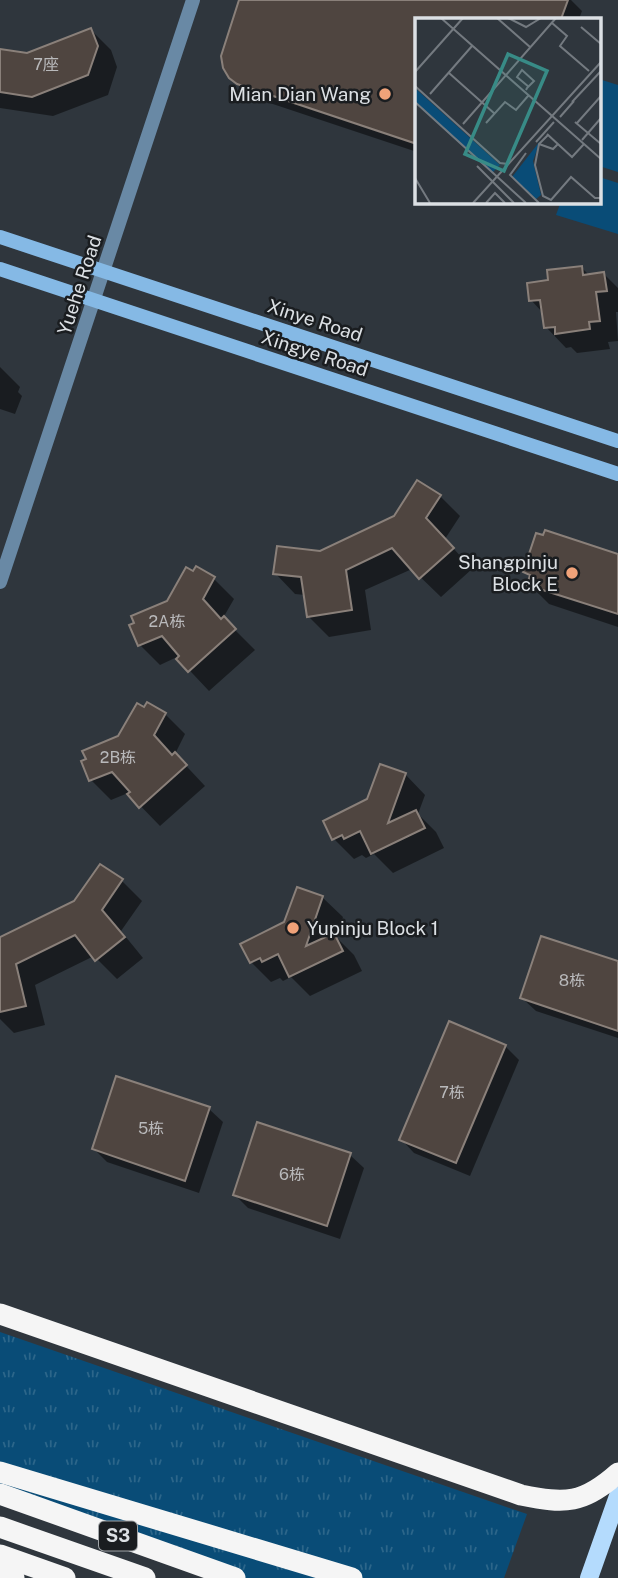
<svg xmlns="http://www.w3.org/2000/svg" width="618" height="1578" viewBox="0 0 618 1578" font-family="'Public Sans','Noto Sans SC',sans-serif">
<defs>
<pattern id="park-tufts" width="24" height="20" patternUnits="userSpaceOnUse" patternTransform="scale(1.75)"><rect width="24" height="20" fill="#094c77"/><path d="M3 7l-1-3M5 7V3M7 7l1-3M15 17l-1-3M17 17v-4M19 17l1-3" fill="none" stroke="#2c668a"/></pattern>
</defs>
<rect width="100%" height="100%" fill="#2f363d"/>
<g fill="#094c77">
<path d="M602,80L618,85V172L599,166V88Z"/>
<path d="M599,177L618,183V234L556,215L561,201H599Z"/>
</g>
<path fill="url(#park-tufts)" d="M0,1332L527,1514L504,1578H208L0,1504Z"/>
<g fill="#0007">
<path d="M241,0H571L582,11L579,19H417V152L252,97L244,91L230,77Z"/>
<path d="M91,30L111,50L117,67L108,95L53,116L0,108V50L27,54Z"/>
<path d="M581,267L590,276L604,274L618,288V312H616L618,341L608,342L610,349L577,353L571,347L566,348L546,327L543,313L531,300L550,281Z"/>
<path d="M0,367L20,387L18,392L22,396L15,414L0,409Z"/>
<path d="M440,496L460,516L445,539L472,569L441,597L412,569L365,590L371,630L329,637L308,616L305,595L295,594L275,573Z"/>
<path d="M618,556V627L549,604L529,584L531,578L525,572Z"/>
<path d="M214,579L234,599L223,618L255,650L209,691L177,657L160,665L140,645L168,602Z"/>
<path d="M165,714L185,734L175,754L205,786L160,826L128,793L111,800L91,780Z"/>
<path d="M405,774L425,795L418,814L436,832L444,848L393,873L374,854L366,858L362,855L354,859L334,839Z"/>
<path d="M100,866L122,881L142,901L121,931L143,958L117,979L94,956L35,985L45,1025L14,1033L0,1019V939L76,902Z"/>
<path d="M322,897L343,917L336,937L354,955L362,971L310,996L291,977L283,981L280,978L271,982L251,962L286,924Z"/>
<path d="M618,963V1038L536,1011L522,998Z"/>
<path d="M505,1046L519,1060L470,1176L414,1153L401,1139Z"/>
<path d="M209,1109L223,1122L199,1193L107,1162L94,1149Z"/>
<path d="M350,1155L364,1168L340,1239L248,1208L235,1195Z"/>
</g>
<g fill="#4f4540" stroke="#8a807a" stroke-width="2">
<path d="M239,0H568L561,19H417V144L237,84L229,78L223,68L221,56Z"/>
<path d="M91,28L98,46L88,75L32,97L0,92V49L27,53Z"/>
<path d="M582,266L583,275L604,272L607,291L596,292L600,321L589,322L590,329L555,334V327L544,328L540,300L529,301L527,283L548,280L547,270Z"/>
<path d="M417,480L441,495L426,518L454,548L419,579L392,548L346,570L352,610L307,617L301,577L273,574L277,546L320,551L394,516Z"/>
<path d="M545,530L618,554V614L527,585L530,575L523,572L536,533L543,535Z"/>
<path d="M196,566L215,577L203,599L221,619L224,616L236,629L188,672L176,659L179,656L162,636L138,646L129,625L134,623L131,616L167,601L186,567L193,571Z"/>
<path d="M147,702L166,713L154,735L172,755L175,752L187,765L139,808L127,794L130,792L112,772L89,781L81,761L86,759L82,751L118,736L137,703L144,707Z"/>
<path d="M380,764L406,773L388,823L416,810L425,828L371,854L360,831L344,839L342,835L332,840L323,821L367,799Z"/>
<path d="M100,864L123,879L102,910L125,937L95,961L75,935L16,964L26,1006L0,1012V937L74,901Z"/>
<path d="M297,887L323,896L306,946L334,933L343,951L289,977L278,954L262,962L260,958L250,963L240,944L284,922Z"/>
<path d="M541,936L618,961V1031L520,998Z"/>
<path d="M449,1021L506,1045L456,1163L399,1140Z"/>
<path d="M116,1076L210,1107L185,1181L92,1149Z"/>
<path d="M257,1122L351,1153L327,1226L233,1195Z"/>
</g>
<g fill="none" stroke-linecap="round" stroke-linejoin="round">
<path stroke="#6989a5" stroke-width="14" d="M0,582L193,0"/>
<g stroke="#85b9e5" stroke-width="14">
<path d="M0,237L618,441"/>
<path d="M0,269L618,474"/>
</g>
<path stroke="#b4dbfd" stroke-width="18" d="M589,1578L618,1496"/>
<g stroke="#f5f5f5" stroke-width="21">
<path d="M0,1314L521,1495C566,1504 583,1504 618,1473"/>
<path d="M0,1472L352,1578"/>
<path d="M0,1494L235,1578"/>
<path d="M0,1527L145,1578"/>
<path d="M0,1555L65,1578"/>
<path d="M0,1572L14,1578"/>
</g>
</g>
<g fill="#f0a279" stroke="#1a1d20" stroke-width="2.5">
<circle cx="385" cy="94" r="7"/>
<circle cx="572" cy="573" r="7"/>
<circle cx="293" cy="928" r="7"/>
</g>
<g text-anchor="middle" stroke-width="5" stroke-linejoin="round" paint-order="stroke">
<g font-size="16" fill="#b9b9bb">
<text x="46" y="70">7座</text>
<text x="167" y="627">2A栋</text>
<text x="118" y="763">2B栋</text>
<text x="572" y="986">8栋</text>
<text x="452" y="1098">7栋</text>
<text x="151" y="1134">5栋</text>
<text x="292" y="1180">6栋</text>
</g>
<rect fill="#1a1d20" stroke="#a2a6a9" stroke-width="2" x="99" y="1521.5" width="38" height="29" rx="5"/>
<g font-size="18" font-weight="bold" fill="#dce0e4">
<text x="118" y="1542">S3</text>
</g>
<g font-size="19" fill="#dce0e4" stroke="#1a1d20" text-anchor="end">
<text x="371" y="101">Mian Dian Wang</text>
<text x="558" y="569">Shangpinju<tspan x="558" dy="22">Block E</tspan></text>
<text x="307" y="935" text-anchor="start">Yupinju Block 1</text>
</g>
<g font-size="19" fill="#dce0e4" stroke="#1a1d20">
<text transform="translate(79 285) rotate(-72)" y="7">Yuehe Road</text>
<text transform="translate(315 320) rotate(18)" y="7">Xinye Road</text>
<text transform="translate(315 353) rotate(18)" y="7">Xingye Road</text>
</g>
</g>
<g transform="translate(415 18)">
<rect width="186" height="186" fill="#2f363d"/>
<path d="M0,70L85,147L77,155L0,85ZM125,123L118,143L126,177L121,181L97,159Z" fill="#094c77"/>
<path fill="none" stroke="#747a80" stroke-width="2" d="M26,0L186,141M82,0L115,29M93,0L111,9L126,0M137,5L152,18L145,28L174,53M166,9L186,26M0,54L48,0M34,55L80,96M0,68L85,145L93,146M111,72L112,70L119,63L107,52L102,59L114,69M15,76L57,28M0,84L111,185M157,84L186,53M145,99L159,83M160,104L186,126M71,105L90,84L101,92L113,78M162,105L186,78M48,106L141,0M132,116L157,139L169,126M133,117L124,126L120,147L128,178L136,182L156,159L180,180H186M167,122L186,100M121,124L139,104M124,126L138,131L143,126M111,135L95,157L124,185M62,148L99,185M0,160L15,185M58,185L186,44M71,185L80,175L90,185"/>
<path fill="#388b86" fill-opacity="0.15" stroke="#388b86" stroke-width="3.5" d="M93,36L132,53L89,153L50,136Z"/>
<rect width="186" height="186" fill="none" stroke="#dce0e4" stroke-width="3.5"/>
</g>
</svg>
